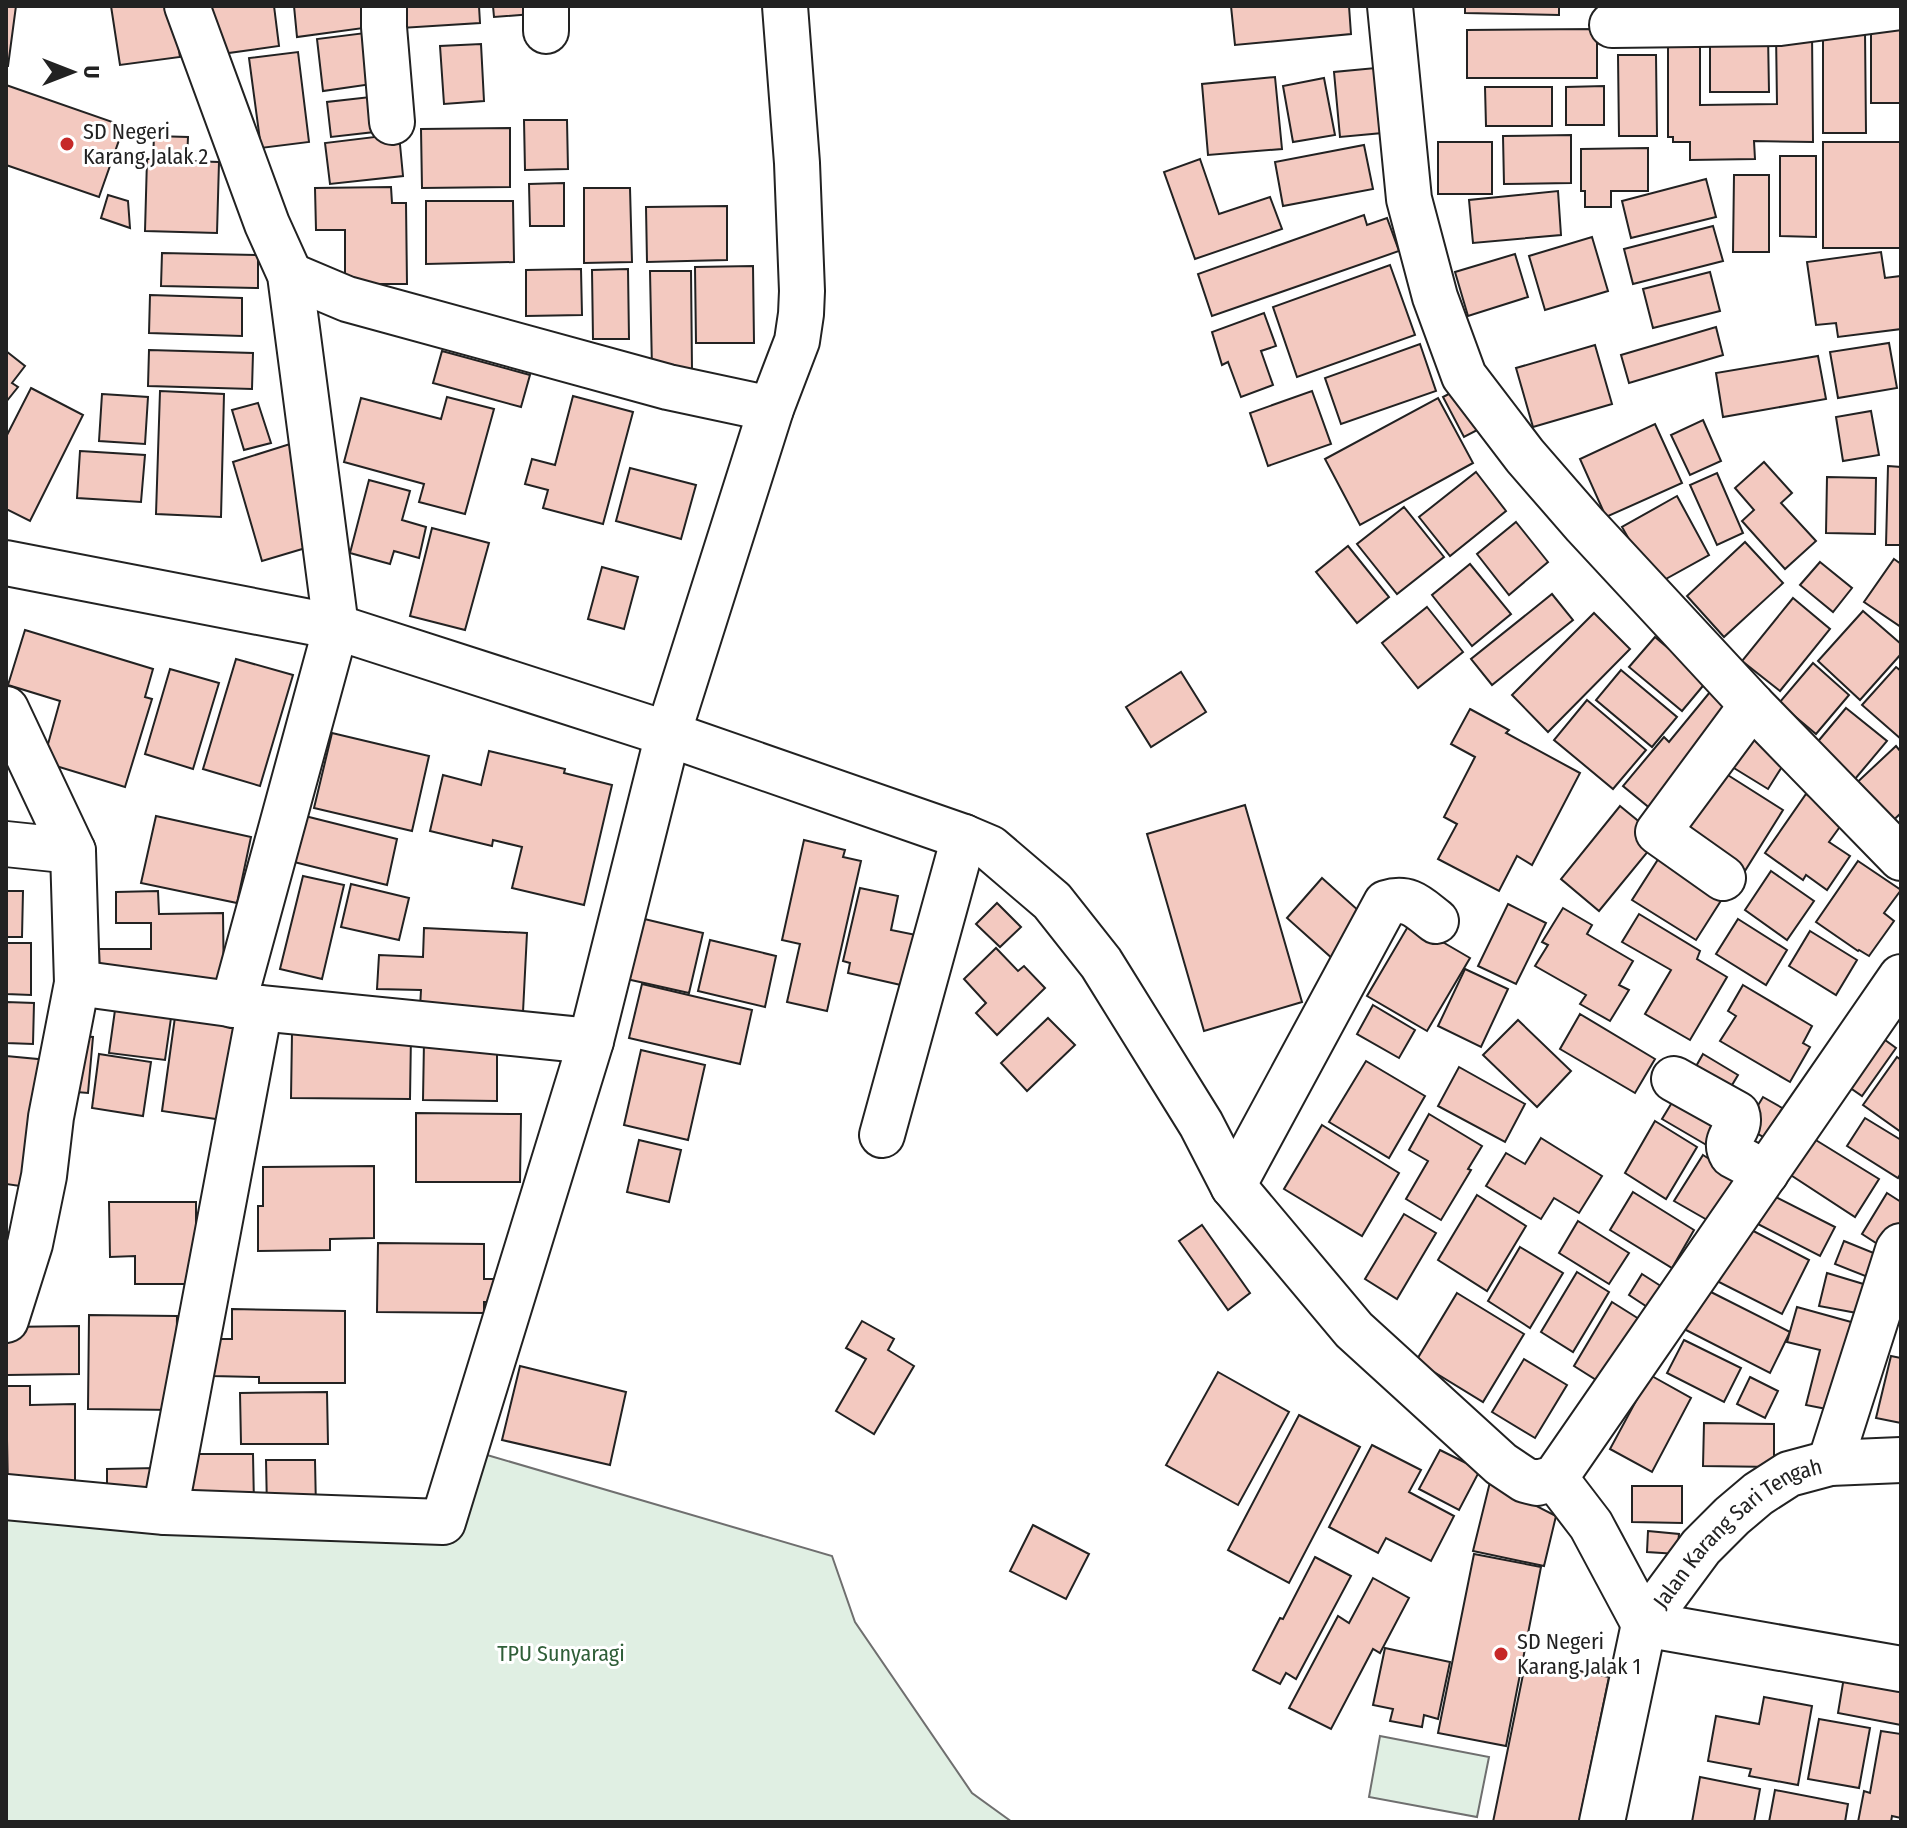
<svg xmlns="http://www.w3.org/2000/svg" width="1907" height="1828" viewBox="0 0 1907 1828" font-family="'Fira Sans Condensed',sans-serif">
<rect width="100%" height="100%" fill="#fff"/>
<g fill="#e0efe3" stroke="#6f6f6f" stroke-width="2">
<path d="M487,1455L832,1556L855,1622L972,1793L1012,1822H6V1515L434,1541Z"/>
<path d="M1380,1736L1489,1757L1477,1817L1369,1797Z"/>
</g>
<g fill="#f3c9c0" stroke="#222" stroke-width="2">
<path d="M6,6H16L8,66H6Z"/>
<path d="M111,6H172L180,57L120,65Z"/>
<path d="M208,6H274L279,46L214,55Z"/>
<path d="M294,6H369L371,27L297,37Z"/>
<path d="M400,6H479L480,23L401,28Z"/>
<path d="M493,6H544L545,13L494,17Z"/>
<path d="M1231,6H1349L1351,34L1235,45Z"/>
<path d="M1465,6H1559V15L1465,13Z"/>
<rect x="1871" y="23" width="30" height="80"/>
<path d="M1597,29V78H1467V30Z"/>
<path d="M1823,31H1865L1866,133H1823Z"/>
<path d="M373,32L379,83L323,91L317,39Z"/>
<path d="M1812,32L1813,142L1754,141L1755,159L1690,160V142H1673V137H1668V42L1700,41V105L1777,104L1776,33Z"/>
<path d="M1768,34L1769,92H1710V35Z"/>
<path d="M481,44L484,101L444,104L440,46Z"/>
<path d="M298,52L309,142L261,148L249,58Z"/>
<path d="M1618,55H1656L1657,136H1619Z"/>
<path d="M1386,67L1393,132L1340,137L1334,72Z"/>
<path d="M1275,77L1282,149L1208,155L1202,84Z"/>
<path d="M1324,78L1335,135L1293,142L1283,86Z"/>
<path d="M6,85L124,126L99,197L6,165Z"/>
<path d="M1604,86V125H1566V87Z"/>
<path d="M1485,87H1552V126H1486Z"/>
<path d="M379,96L383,131L331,137L327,102Z"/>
<path d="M524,120H567L568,169L525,170Z"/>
<path d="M510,128V187L422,188L421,129Z"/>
<path d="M399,134L403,176L330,184L325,143Z"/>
<path d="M1571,135V183L1504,184L1503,136Z"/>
<path d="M154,136L188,137L187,161L219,162L217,233L145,231L147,159H153Z"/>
<rect x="1438" y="142" width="54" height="52"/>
<rect x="1823" y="142" width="78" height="106"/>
<path d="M1364,145L1373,189L1283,206L1275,162Z"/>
<path d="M1648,148V191H1611V207H1585V191H1581V149Z"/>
<path d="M1780,156H1816V237L1780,236Z"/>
<path d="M1200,159L1219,214L1270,197L1282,229L1195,259L1164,172Z"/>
<path d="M1734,175H1769V252H1733Z"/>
<path d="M1706,179L1716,217L1631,238L1622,201Z"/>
<path d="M564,183V226H530L529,184Z"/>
<path d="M391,187L392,203H406L407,284H345V230H316L315,188Z"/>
<path d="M584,188H630L632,262L584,263Z"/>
<path d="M1558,191L1561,235L1473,243L1469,200Z"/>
<path d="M108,195L128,201L130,228L101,218Z"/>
<path d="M426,201H513L514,262L426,264Z"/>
<path d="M727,206V260L647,262L646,207Z"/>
<path d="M1364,215L1367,225L1387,218L1399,251L1212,316L1198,274Z"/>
<path d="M1713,226L1723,261L1633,284L1624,249Z"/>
<path d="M1592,237L1608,291L1545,310L1529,256Z"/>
<path d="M1881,252L1885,278L1901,276V329L1838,337L1836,323L1816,325L1807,262Z"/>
<path d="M162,253L258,255V288L161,286Z"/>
<path d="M1515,254L1528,297L1468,316L1455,272Z"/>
<path d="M1390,265L1415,335L1297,377L1273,307Z"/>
<path d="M753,266L754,343H696L695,267Z"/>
<path d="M581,269L582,315L526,316V270Z"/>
<path d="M628,269L629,339H593L592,270Z"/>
<path d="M650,271H691L692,370H652Z"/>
<path d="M1710,272L1720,311L1653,328L1643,289Z"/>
<path d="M150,295L242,298V336L149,333Z"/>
<path d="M1264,313L1276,346L1261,351L1273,385L1241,397L1228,362L1222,365L1212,332Z"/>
<path d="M1716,327L1723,355L1629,383L1621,355Z"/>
<path d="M1889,343L1897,388L1838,398L1830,352Z"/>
<path d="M1420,344L1436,391L1341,424L1325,378Z"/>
<path d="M1595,345L1612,404L1533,427L1516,368Z"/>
<path d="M149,350L253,353L252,389L148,386Z"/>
<path d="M6,351L25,366L12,383L18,387L6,402Z"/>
<path d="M442,351L530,375L521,407L433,383Z"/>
<path d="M1818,356L1826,399L1723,417L1716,373Z"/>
<path d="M1462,387L1483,427L1464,437L1443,397Z"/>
<path d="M31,388L83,415L30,521L6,509V437Z"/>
<path d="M160,391L224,394L221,517L156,514Z"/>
<path d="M1312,391L1331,444L1268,466L1250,413Z"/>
<path d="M102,394L148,397L145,444L99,441Z"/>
<path d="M573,396L633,412L603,524L543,508L548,490L525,484L532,459L555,465Z"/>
<path d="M447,397L494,409L465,514L419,502L424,484L344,462L361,398L441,419Z"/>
<path d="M1438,398L1473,463L1360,525L1325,459Z"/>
<path d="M258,403L271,443L244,450L232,410Z"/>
<path d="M1871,411L1879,455L1843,461L1836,417Z"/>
<path d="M1703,420L1721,461L1690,475L1671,435Z"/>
<path d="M1655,424L1682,483L1606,517L1580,459Z"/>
<path d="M290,444L319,544L262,561L233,462Z"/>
<path d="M80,451L145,455L141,502L77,498Z"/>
<path d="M1764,462L1792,493L1781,503L1816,541L1785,569L1742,521L1754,510L1735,488Z"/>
<path d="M1888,466L1901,467V545H1886Z"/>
<path d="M630,468L696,485L681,539L616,521Z"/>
<path d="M1476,472L1506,511L1450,556L1419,517Z"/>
<path d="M1717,473L1743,533L1717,545L1690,485Z"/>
<path d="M1827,477L1876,478L1875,534L1826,533Z"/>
<path d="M369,480L410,491L402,520L426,527L419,558L394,551L390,564L350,553Z"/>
<path d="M1677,496L1709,555L1655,585L1622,527Z"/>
<path d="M1404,507L1444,557L1397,594L1357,544Z"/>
<path d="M1516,522L1548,562L1509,595L1477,554Z"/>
<path d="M432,528L489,543L465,630L410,616Z"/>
<path d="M1745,542L1783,583L1724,637L1687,596Z"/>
<path d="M1348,546L1389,597L1357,623L1316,572Z"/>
<path d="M1894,559L1901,564V627L1864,602Z"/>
<path d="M1820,562L1852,588L1833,612L1800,585Z"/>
<path d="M1470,564L1511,614L1472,646L1432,595Z"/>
<path d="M602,567L638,577L624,629L588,619Z"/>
<path d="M1552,594L1573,620L1492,685L1471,659Z"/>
<path d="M1793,598L1830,629L1780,691L1742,661Z"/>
<path d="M1427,607L1463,652L1418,688L1382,643Z"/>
<path d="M1863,611L1901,644V654L1860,700L1818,661Z"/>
<path d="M1594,613L1630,649L1548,732L1512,695Z"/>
<path d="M25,630L153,669L145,697L152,699L125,787L43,762L60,701L8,685Z"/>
<path d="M1655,637L1707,681L1682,711L1629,667Z"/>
<path d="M236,659L293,675L260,786L203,769Z"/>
<path d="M1813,663L1849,695L1816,734L1779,703Z"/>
<path d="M1896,667L1901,671V739L1862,705Z"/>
<path d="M170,669L219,683L193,769L145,754Z"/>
<path d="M1621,670L1677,717L1652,747L1596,700Z"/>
<path d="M1181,672L1206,712L1151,747L1126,707Z"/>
<path d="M1710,692L1737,714L1663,819L1623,786L1664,737L1669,742Z"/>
<path d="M1587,700L1646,750L1613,789L1554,740Z"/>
<path d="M1846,708L1887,741L1855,779L1815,745Z"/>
<path d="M1470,709L1509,730L1506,733L1580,773L1532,865L1517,856L1499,891L1438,859L1457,824L1444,817L1475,757L1451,744Z"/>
<path d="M1751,730L1790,754L1768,789L1729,765Z"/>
<path d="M332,733L429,756L412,831L314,808Z"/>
<path d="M1896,746L1901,752V813L1886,827L1850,789Z"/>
<path d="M489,751L565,769L564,773L612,785L584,905L512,888L522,847L493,840L492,846L430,831L443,775L481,785Z"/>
<path d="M1723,772L1783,810L1738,882L1677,843Z"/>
<path d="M1806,794L1844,821L1829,842L1850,856L1827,890L1806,875L1803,880L1765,853Z"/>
<path d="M1245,805L1302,1002L1204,1031L1147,834Z"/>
<path d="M1620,806L1659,838L1599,911L1561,879Z"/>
<path d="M301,815L397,839L387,885L290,861Z"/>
<path d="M156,816L251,837L237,903L141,883Z"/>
<path d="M804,840L845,850L843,857L861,861L827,1011L787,1002L800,944L782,940Z"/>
<path d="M1666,847L1729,888L1696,940L1632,900Z"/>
<path d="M1858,861L1901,890L1884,913L1894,921L1869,956L1859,950L1858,951L1816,922Z"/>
<path d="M1771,871L1814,901L1787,940L1745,910Z"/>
<path d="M303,876L344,885L322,979L280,969Z"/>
<path d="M1322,878L1369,920L1334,960L1287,918Z"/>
<path d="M351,884L409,898L399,940L341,927Z"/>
<path d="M860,888L898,896L891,930L926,937L914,988L848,973L850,963L843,961Z"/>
<path d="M6,891H23L22,937H6Z"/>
<path d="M158,891L159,914L223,913L224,993L100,983L99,949H151V923H116V892Z"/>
<path d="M997,903L1021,927L1000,947L976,924Z"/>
<path d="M1508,904L1546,923L1516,984L1478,966Z"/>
<path d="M1563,908L1592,925L1587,934L1633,961L1619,985L1629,990L1610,1021L1580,1004L1586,995L1535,966L1548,945L1542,942Z"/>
<path d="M1639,914L1700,951L1697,959L1727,977L1690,1040L1645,1014L1671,970L1622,942Z"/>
<path d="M636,917L703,933L689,993L622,978Z"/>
<path d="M1738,919L1787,950L1766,985L1716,954Z"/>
<path d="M1410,923L1470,958L1427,1031L1367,996Z"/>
<path d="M424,928L527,933L523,1012L420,1008L421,990L377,989L379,955L423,957Z"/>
<path d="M1810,931L1857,960L1836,995L1789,966Z"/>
<path d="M710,940L776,956L765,1007L698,991Z"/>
<path d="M6,943H31V995L6,994Z"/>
<path d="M996,948L1018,971L1024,966L1045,988L997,1035L976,1013L986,1003L964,979Z"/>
<path d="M1465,969L1508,989L1481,1047L1438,1026Z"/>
<path d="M642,984L752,1010L740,1064L629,1038Z"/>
<path d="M1743,985L1812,1026L1803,1043L1810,1047L1790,1082L1720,1041L1736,1016L1728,1011Z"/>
<path d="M6,1002L34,1003L33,1044L6,1043Z"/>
<path d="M116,1003L172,1011L165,1060L109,1053Z"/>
<path d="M1373,1005L1415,1030L1399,1058L1357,1034Z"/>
<path d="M1580,1014L1655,1059L1635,1093L1560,1049Z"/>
<path d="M175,1017L250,1027L236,1122L162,1111Z"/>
<path d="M1048,1018L1075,1045L1027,1091L1001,1063Z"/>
<path d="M1518,1020L1571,1071L1537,1107L1483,1055Z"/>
<path d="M1870,1029L1896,1048L1862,1096L1836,1078Z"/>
<path d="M292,1033L411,1034L410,1099L291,1098Z"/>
<path d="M68,1035L93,1037L88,1093L64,1091Z"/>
<path d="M424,1041L497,1042V1101L423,1100Z"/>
<path d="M641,1050L705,1065L688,1140L624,1125Z"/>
<path d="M99,1054L151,1062L143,1116L92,1108Z"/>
<path d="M1703,1054L1738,1075L1720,1105L1686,1084Z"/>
<path d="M6,1056L48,1060L34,1188L6,1184Z"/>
<path d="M1897,1057L1901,1060V1132L1863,1105Z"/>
<path d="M1366,1061L1425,1096L1389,1158L1329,1122Z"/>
<path d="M1459,1067L1525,1104L1505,1142L1438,1106Z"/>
<path d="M1682,1086L1735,1116L1715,1150L1662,1119Z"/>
<path d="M1763,1097L1791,1113L1774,1143L1745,1127Z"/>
<path d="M416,1113L521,1114L520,1182H416Z"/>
<path d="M1429,1114L1482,1146L1468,1169L1471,1170L1441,1220L1406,1199L1428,1161L1409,1150Z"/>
<path d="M1865,1118L1901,1140V1173L1898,1178L1847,1146Z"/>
<path d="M1655,1121L1697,1147L1666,1199L1625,1173Z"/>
<path d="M1322,1125L1399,1173L1362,1236L1284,1189Z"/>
<path d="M1806,1134L1879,1179L1855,1217L1783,1170Z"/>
<path d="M1541,1138L1602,1176L1579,1213L1554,1198L1541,1219L1486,1186L1506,1153L1525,1164Z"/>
<path d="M639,1140L681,1150L669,1202L627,1192Z"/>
<path d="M1703,1155L1736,1176L1709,1221L1674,1201Z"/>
<path d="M374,1166V1238L330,1239V1250L258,1251V1206H263V1167Z"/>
<path d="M1633,1192L1694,1230L1672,1268L1610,1230Z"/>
<path d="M1766,1192L1835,1227L1820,1256L1752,1221Z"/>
<path d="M1887,1193L1901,1202V1234L1890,1252L1862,1234Z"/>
<path d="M1477,1195L1526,1226L1487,1291L1438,1260Z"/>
<path d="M109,1202H196V1252L206,1284H135V1256L110,1257Z"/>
<path d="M1404,1214L1436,1233L1397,1299L1365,1279Z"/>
<path d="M1578,1221L1629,1253L1609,1284L1559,1253Z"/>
<path d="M1740,1224L1809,1260L1782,1314L1713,1279Z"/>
<path d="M1202,1225L1250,1293L1228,1310L1179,1241Z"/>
<path d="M1844,1241L1891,1260L1883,1283L1835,1264Z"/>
<path d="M378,1243L484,1244V1279H500V1302H484V1313L377,1312Z"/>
<path d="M1520,1247L1563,1273L1530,1328L1488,1301Z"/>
<path d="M1577,1272L1609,1292L1573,1352L1541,1332Z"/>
<path d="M1827,1273L1880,1289L1873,1316L1819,1306Z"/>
<path d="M1642,1274L1667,1290L1655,1312L1629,1295Z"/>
<path d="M1703,1288L1790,1332L1770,1373L1682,1328Z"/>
<path d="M1457,1293L1524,1334L1483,1402L1416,1361Z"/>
<path d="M1612,1302L1647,1324L1609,1388L1574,1366Z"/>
<path d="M1797,1307L1862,1325L1842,1412L1806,1405L1820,1350L1787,1342Z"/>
<path d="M232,1309L345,1311V1383H259V1377L212,1376L211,1339H232Z"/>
<path d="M89,1315L177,1316L176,1410L88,1409Z"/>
<path d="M862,1321L894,1339L888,1350L914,1366L874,1434L836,1411L866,1359L846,1348Z"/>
<path d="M79,1326V1374L7,1375L6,1327Z"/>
<path d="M1684,1340L1741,1368L1724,1402L1667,1373Z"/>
<path d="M1891,1356L1901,1358V1423L1876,1418Z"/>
<path d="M1524,1359L1567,1385L1535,1438L1492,1412Z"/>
<path d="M520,1366L626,1392L610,1465L502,1440Z"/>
<path d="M1218,1372L1289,1412L1238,1505L1166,1465Z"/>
<path d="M1650,1375L1691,1398L1652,1472L1610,1449Z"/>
<path d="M1750,1377L1778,1391L1765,1418L1737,1404Z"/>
<path d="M6,1386H30V1405L75,1404V1491L8,1492Z"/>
<path d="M327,1392L328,1444H241L240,1393Z"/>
<path d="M1299,1415L1360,1447L1289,1583L1228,1550Z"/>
<path d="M1704,1423L1774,1424V1467L1703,1466Z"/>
<path d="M1372,1445L1421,1470L1409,1492L1454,1516L1431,1561L1386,1538L1378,1553L1329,1527Z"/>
<path d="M1440,1450L1480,1470L1459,1510L1419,1489Z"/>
<path d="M188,1454H253L254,1505H188Z"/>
<path d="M266,1460H315L316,1509H267Z"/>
<path d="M157,1468V1501L107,1502V1469Z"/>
<path d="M1490,1482L1556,1516L1544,1566L1473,1551Z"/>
<path d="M1632,1486H1682V1523L1632,1522Z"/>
<path d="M1033,1525L1089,1554L1066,1599L1010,1571Z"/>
<path d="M1648,1531L1679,1534L1677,1554L1647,1552Z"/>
<path d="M1474,1554L1541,1567L1506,1746L1438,1733Z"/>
<path d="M1315,1557L1351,1576L1296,1679L1286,1673L1280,1684L1253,1670L1280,1618L1283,1619Z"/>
<path d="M1373,1578L1409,1598L1380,1653L1373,1649L1331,1729L1289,1708L1338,1616L1349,1623Z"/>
<path d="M1385,1648L1450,1662L1438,1719L1424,1715L1422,1727L1390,1721L1393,1709L1373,1705Z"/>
<path d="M1526,1660L1609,1677L1579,1822H1493Z"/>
<path d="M1844,1677L1901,1688V1725L1838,1713Z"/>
<path d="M1764,1697L1812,1706L1798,1785L1749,1776L1751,1769L1708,1761L1716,1716L1759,1724Z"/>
<path d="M1819,1719L1870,1728L1859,1788L1808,1779Z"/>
<path d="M1881,1731L1901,1734V1818L1892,1816L1891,1822H1858L1864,1791L1870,1793Z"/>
<path d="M1700,1777L1760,1789L1754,1822H1692Z"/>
<path d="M1775,1790L1848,1804L1845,1822H1769Z"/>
</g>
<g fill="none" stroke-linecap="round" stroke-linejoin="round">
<defs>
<g id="minor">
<path d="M187,6L267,224L290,275L336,627L233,1005"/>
<path d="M384,6V27L392,122"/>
<path d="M1390,6L1409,199L1435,297L1464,376L1525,456L1585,525L1752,705L1901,858"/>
<path d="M1612,25L1780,23L1901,7"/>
<path d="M546,31V6"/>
<path d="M290,275L347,299L668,387L771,409"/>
<path d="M6,563L336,627L668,734L964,837L990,848L1052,901L1101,963L1201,1124L1233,1186L1354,1330L1501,1464L1525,1480L1537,1483L1555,1478L1901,977"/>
<path d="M6,709L73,851L77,983L51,1117L44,1176L30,1244L6,1320"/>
<path d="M6,844L73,851"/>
<path d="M1723,878L1658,832L1752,705"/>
<path d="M77,983L260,1008L591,1041"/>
<path d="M1674,1079L1737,1114C1743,1131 1721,1137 1732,1155L1766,1173"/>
<path d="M882,1135L964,837"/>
<path d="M1233,1186L1386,903C1409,896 1418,907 1436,921"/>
<path d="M1830,1463L1898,1250L1901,1246"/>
<path d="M1555,1478L1591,1525L1644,1624L1901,1669"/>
<path d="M6,1497L165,1512L443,1522L591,1041L668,734L771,409L797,341L801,314L802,291L797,163L785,6"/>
<path d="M165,1512L260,1008"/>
<path id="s1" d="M1602,1822L1644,1624L1701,1547L1732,1516L1758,1494L1789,1474L1830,1463L1901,1460"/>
</g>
</defs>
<use href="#minor" stroke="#222" stroke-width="48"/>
<use href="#minor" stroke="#fff" stroke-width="44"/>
</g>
<g fill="#c62828" stroke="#fff" stroke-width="3">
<circle cx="67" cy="144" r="8"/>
<circle cx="1501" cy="1654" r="8"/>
</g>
<g text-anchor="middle" stroke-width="6" stroke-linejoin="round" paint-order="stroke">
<g font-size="22" fill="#222" stroke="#fff" text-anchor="start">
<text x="83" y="139">SD Negeri<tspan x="83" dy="25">Karang Jalak 2</tspan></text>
<text x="1517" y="1649">SD Negeri<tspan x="1517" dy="25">Karang Jalak 1</tspan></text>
</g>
<g font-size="22" fill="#222" stroke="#fff">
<text dy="8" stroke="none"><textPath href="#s1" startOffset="336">Jalan Karang Sari Tengah</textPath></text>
</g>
<g font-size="22" fill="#2f5e38" stroke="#fff">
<text x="561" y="1661">TPU Sunyaragi</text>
</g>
</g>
<rect width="1907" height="1828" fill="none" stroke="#222222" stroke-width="16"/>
<g transform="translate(72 72) rotate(90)" stroke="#ffffff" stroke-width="6" paint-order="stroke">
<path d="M0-6L14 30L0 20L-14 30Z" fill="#222222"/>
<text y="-12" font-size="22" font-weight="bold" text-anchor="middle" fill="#222222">U</text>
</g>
</svg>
